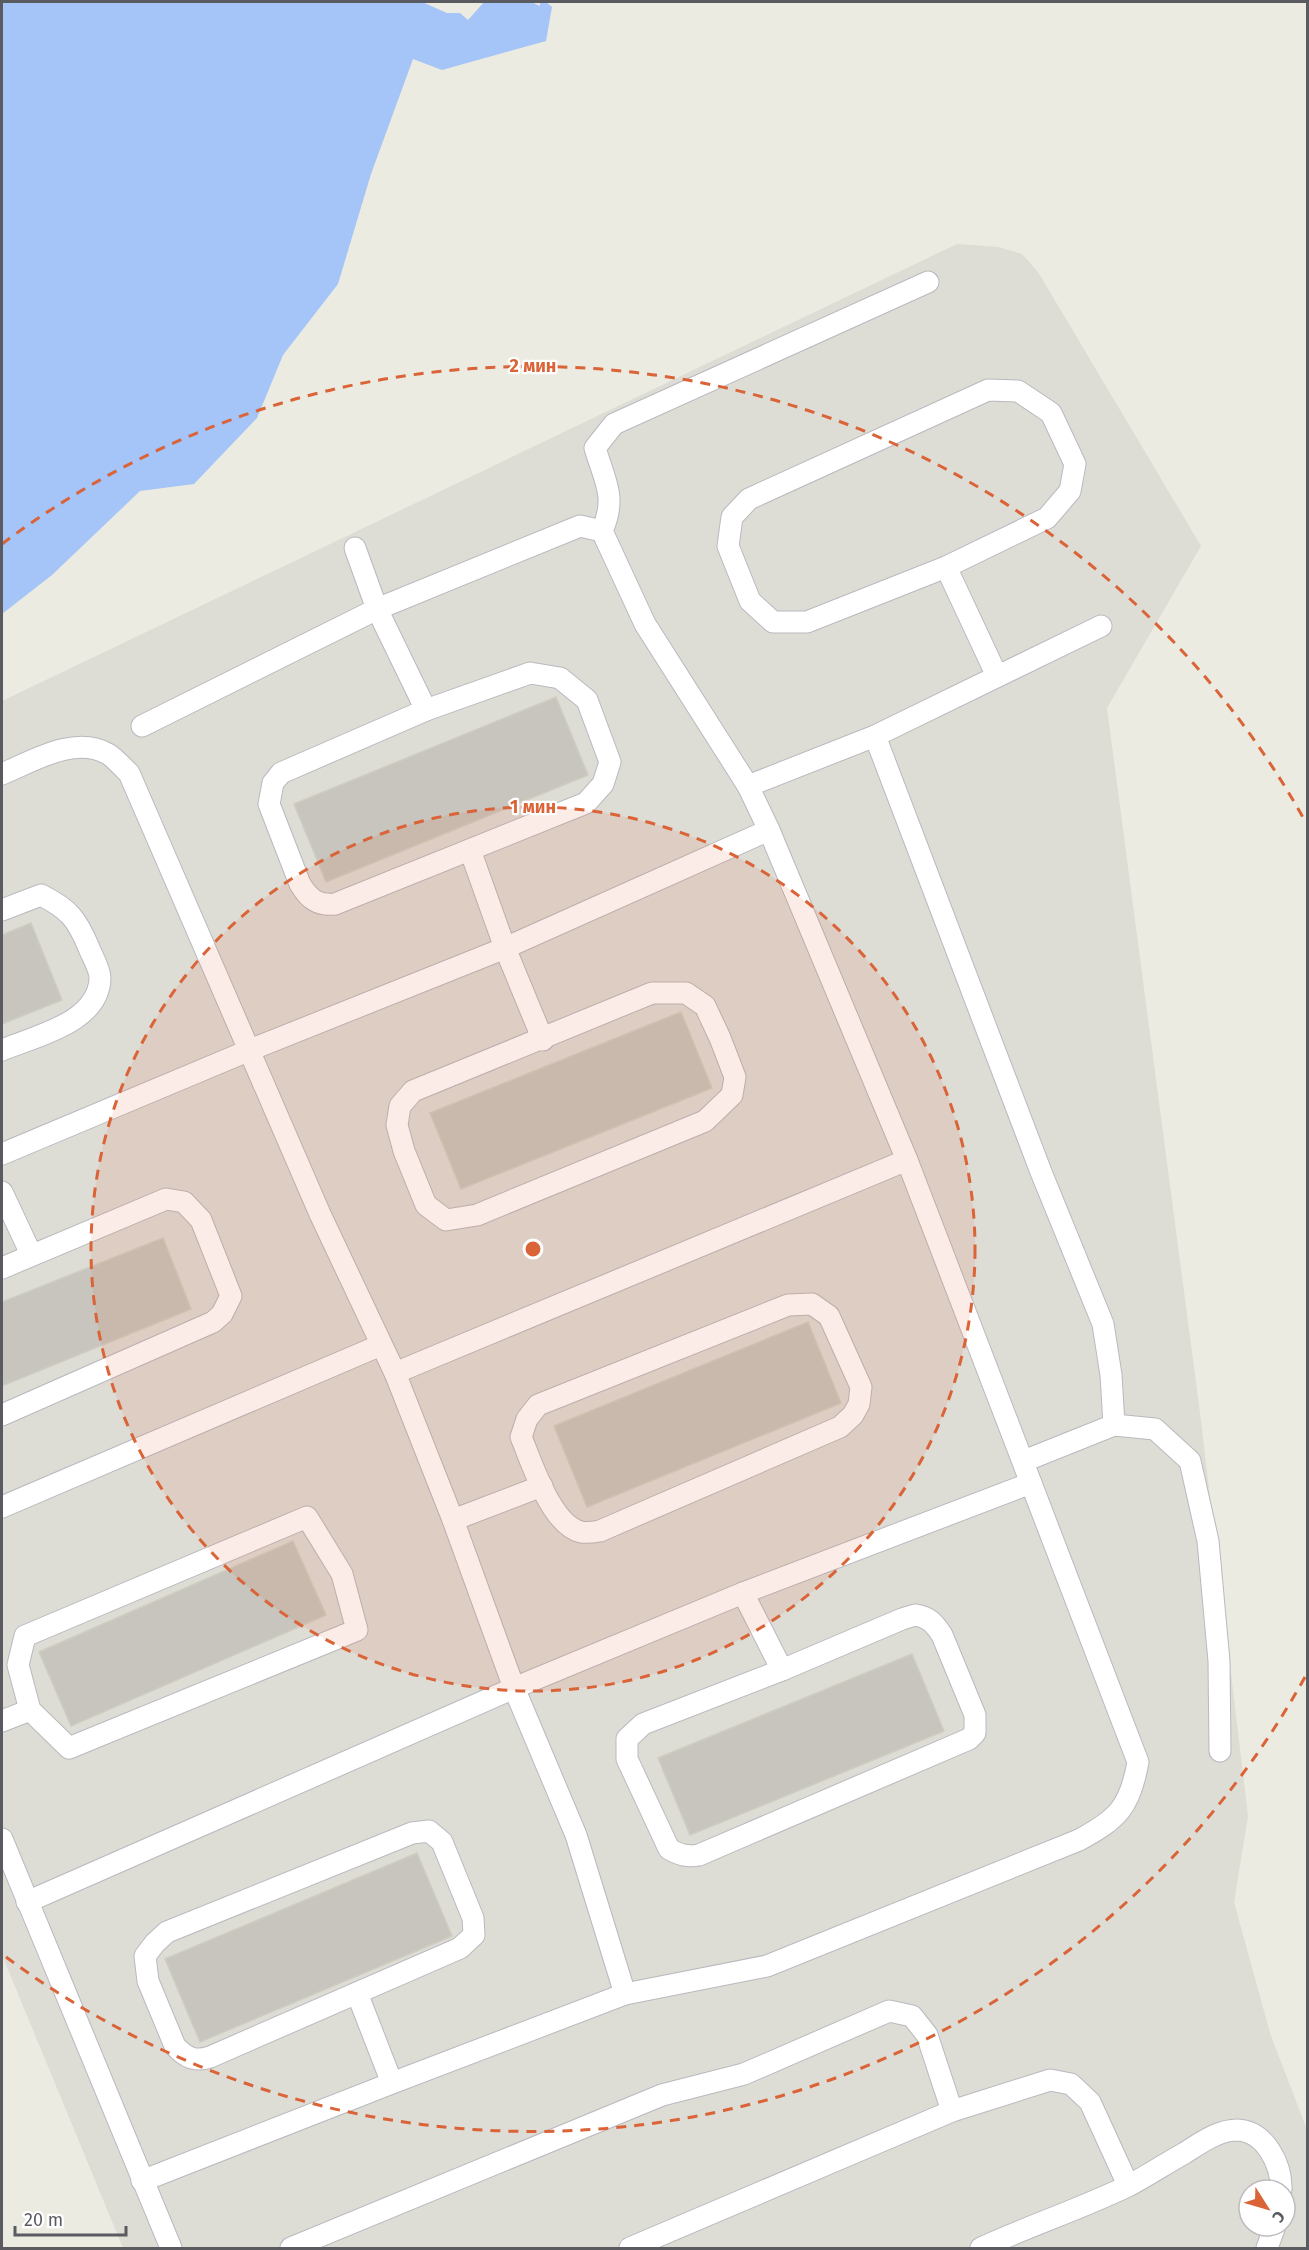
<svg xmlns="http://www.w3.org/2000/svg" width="1309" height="2250" viewBox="0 0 1309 2250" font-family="'Fira Sans',sans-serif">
<rect width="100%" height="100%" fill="#ebebe1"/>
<path fill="#dddcd5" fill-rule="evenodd" d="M957,244L998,247L1022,254L1038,272L1201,546L1107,708L1200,1413L1248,1816L1234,1902L1270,2033L1307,2130V2248H123L2,1955V701ZM1249,2190H1285V2226H1249Z"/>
<path fill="#a5c4f7" d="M2,2H422L447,13H460L468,20L484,2H531L540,6V2H546L552,7L546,41L442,70L413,59L371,174L338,284L283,355L257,418L194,484L140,491L52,575L2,614Z"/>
<g fill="#c7c5be" stroke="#cfcdc0" stroke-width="1.5">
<path d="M556,697L588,775L326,882L294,804Z"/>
<path d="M31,923L62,1000L2,1024V935Z"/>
<path d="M681,1012L712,1088L461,1189L430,1113Z"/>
<path d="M163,1238L191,1309L2,1386V1302Z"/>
<path d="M808,1322L841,1403L587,1507L554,1426Z"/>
<path d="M293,1541L326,1615L71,1726L39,1652Z"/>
<path d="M912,1654L944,1731L690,1835L658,1758Z"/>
<path d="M417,1853L452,1936L200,2042L165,1959Z"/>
</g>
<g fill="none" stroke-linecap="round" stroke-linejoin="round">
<defs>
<g id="service">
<path d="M988,390L1018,391L1051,413L1075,464L1070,491L1047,518L946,567L807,622H773L750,601L728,546L732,517L749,499Z"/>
<path d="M355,548L377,609L426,710"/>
<path d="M946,567L997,676"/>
<path d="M530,673L560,678L587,700L610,762L603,784L586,803L335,904C318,906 309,899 300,884L269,804L273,783L281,773L426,710Z"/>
<path d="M142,726L377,609L580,526L602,531"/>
<path d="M875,736L1041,1172L1103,1324L1111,1375L1114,1425"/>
<path d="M2,774C33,761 75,735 108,754C115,758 122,767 129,773L320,1214L395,1373L453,1520L514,1688L576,1835L625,1994"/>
<path d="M748,786L875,736L1101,626"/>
<path d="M470,850L505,948L543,1040"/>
<path d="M2,910L41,895C69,909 77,919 89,948C92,956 100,969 100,978C99,1023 35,1036 2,1050"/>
<path d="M652,993H686L705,1006L720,1038L735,1077L732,1095L705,1121L477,1215L446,1220L426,1205L404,1151L397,1125L400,1106L413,1091Z"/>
<path d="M2,1154L250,1050L505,948L769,830"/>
<path d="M2,1192L31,1254"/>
<path d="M2,1268L166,1199L184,1202L201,1220L231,1296L222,1314L213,1322L2,1415"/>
<path d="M812,1304L829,1316L861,1387L859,1404L853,1415L840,1427L600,1531C594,1532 587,1533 581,1532C551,1525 532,1463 521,1437L527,1419L538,1405L788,1305Z"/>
<path d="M395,1373L907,1160"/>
<path d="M1024,1461L1114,1425L1155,1429L1190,1461L1208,1541L1219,1661L1220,1751"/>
<path d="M2,1507L381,1345"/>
<path d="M307,1517L342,1574L357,1630L69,1748L30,1710L18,1665L25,1636Z"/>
<path d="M453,1520L542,1486"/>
<path d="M743,1593L782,1670"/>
<path d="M915,1615C929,1617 934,1623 942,1635L975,1715V1733L969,1739L699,1855C687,1857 680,1855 669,1849L627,1759V1739L643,1724L782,1670L902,1619Z"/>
<path d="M2,1721L30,1710"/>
<path d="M429,1831L442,1842L473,1918L474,1935L460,1948L210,2057C195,2062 186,2058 175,2046L148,1981L145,1956L155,1943L167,1932L412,1833Z"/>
<path d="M2,1839L171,2248"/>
<path d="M27,1902L514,1688L743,1593L1031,1483"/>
<path d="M357,1993L392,2083"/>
<path d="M142,2181L392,2083L625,1994L767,1966L1079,1840C1118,1819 1130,1807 1138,1762L907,1160L769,830L748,786L645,624L602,531C617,497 605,482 595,448L614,424L928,282"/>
<path d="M291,2248L662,2095L744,2074L889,2011L912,2016L927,2035L952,2111"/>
<path d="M630,2248L952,2111L1050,2080L1071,2084L1090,2102L1128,2185"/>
<path d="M981,2248C1029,2226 1080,2209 1128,2186C1147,2176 1165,2164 1183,2154C1199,2144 1218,2130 1237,2130C1266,2131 1282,2166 1281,2190"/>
<path d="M1267,2248L1275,2226"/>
</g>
</defs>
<use href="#service" stroke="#b9b9bf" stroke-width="23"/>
<use href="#service" stroke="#fff" stroke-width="21"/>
</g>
<circle cx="533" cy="1249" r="442" fill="#da6338" fill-opacity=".12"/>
<g fill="none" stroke="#da6338" stroke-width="3" stroke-dasharray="10 8">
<circle cx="533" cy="1249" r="442"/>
<path d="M1305 1677A883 883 0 0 1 2 1954M2 544A883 883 0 0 1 1305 821"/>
</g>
<circle cx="533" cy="1249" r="9" fill="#da6338" stroke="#fff" stroke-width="3"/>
<g font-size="18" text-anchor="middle" font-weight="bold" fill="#da6338" stroke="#fff" stroke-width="4.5" stroke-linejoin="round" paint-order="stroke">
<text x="533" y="372">2 мин</text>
<text x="533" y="813">1 мин</text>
</g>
<rect width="1309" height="2250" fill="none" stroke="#5a5b61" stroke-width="6"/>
<g transform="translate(1267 2208) rotate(127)"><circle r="28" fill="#ffffff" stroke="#bdbdc0" stroke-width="1.5"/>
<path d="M0-4.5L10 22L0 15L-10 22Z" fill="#da6338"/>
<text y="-9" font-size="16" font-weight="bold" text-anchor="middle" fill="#5a5b61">С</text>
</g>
<path d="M15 2226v9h111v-9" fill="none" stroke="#5a5b61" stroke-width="3"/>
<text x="24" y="2226" font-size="18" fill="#5a5b61" stroke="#ffffff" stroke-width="4.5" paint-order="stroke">20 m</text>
</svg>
